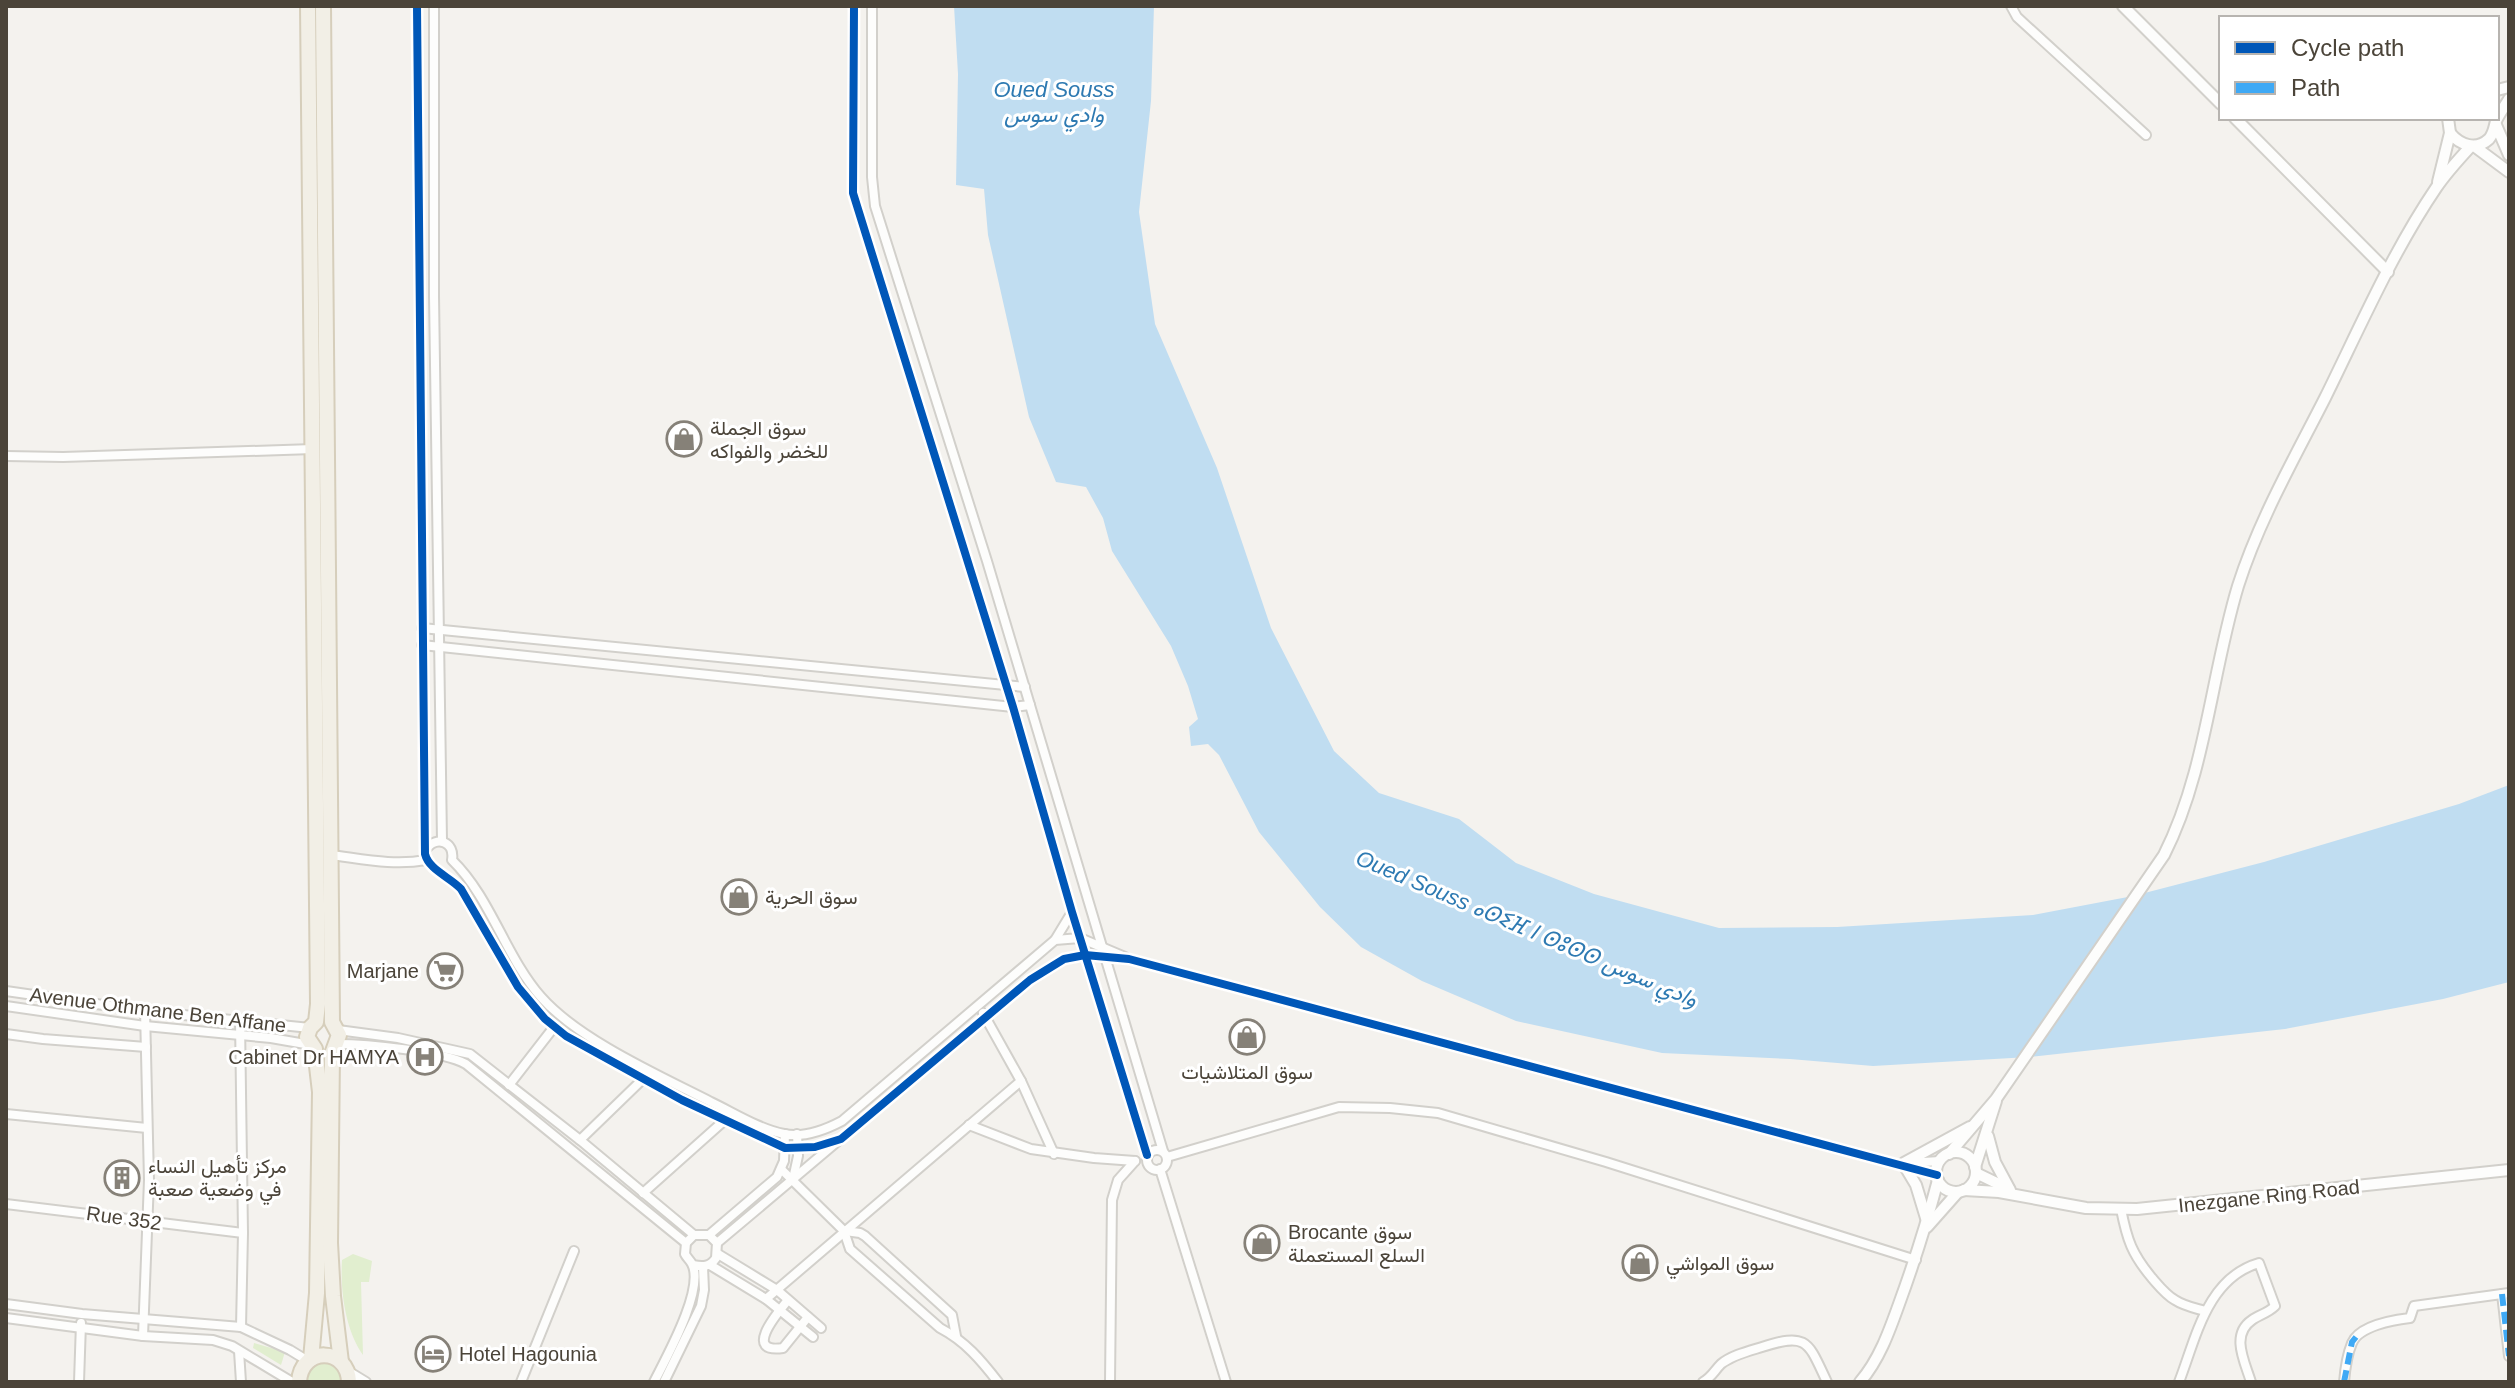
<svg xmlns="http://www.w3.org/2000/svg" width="2515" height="1388" viewBox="0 0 2515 1388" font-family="Arial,Vazirmatn,'Noto Sans Tifinagh',sans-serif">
<rect width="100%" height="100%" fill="#f4f2ee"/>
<g fill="#e1eecf">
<path d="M353,1254L372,1261L369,1282H361L363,1355C345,1330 340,1289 342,1260Z"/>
<path d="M254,1343L285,1352L281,1365L253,1348Z"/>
<path d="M321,1362C335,1362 340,1369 343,1382H307L310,1369Z"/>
</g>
<path fill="#c0ddf1" d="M954,6H1154L1151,101L1139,212L1155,324L1217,468L1271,628L1334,751L1379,793L1459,819L1516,863L1594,894L1719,928L1837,927L2033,915L2133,896L2264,862L2459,804L2509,785V982L2443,999L2285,1029L2029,1057L1873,1066L1790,1059L1662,1053L1516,1021L1422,981L1361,947L1320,907L1259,832L1219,755L1208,744L1191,746L1189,727L1198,719L1188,686L1171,646L1112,551L1103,518L1086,487L1056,482L1029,417L988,235L984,189L956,185L958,74Z"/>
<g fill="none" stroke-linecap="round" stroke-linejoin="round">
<defs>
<g id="minor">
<path d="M417,6L425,854C429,870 450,877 461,889L518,987L545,1019L566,1036L682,1100L785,1148L815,1147L841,1139L1030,980L1064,959L1085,955L1129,959L1937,1175"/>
<path d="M434,6V296L442,841"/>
<path d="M854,6L853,193L1013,707L1072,912L1147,1155"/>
<path d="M872,6V177L875,206L987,561L1163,1151"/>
<path d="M2011,6L2017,17L2146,135"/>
<path d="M6,456L63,457L313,449"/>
<path d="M422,628L1025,687"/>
<path d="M422,645L1013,707L1030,705"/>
<path d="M426,849C437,835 455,842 452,860C491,898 505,956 541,997C579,1040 660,1076 711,1102C734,1113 759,1129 784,1134C803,1138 825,1130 842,1121L1055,940L1080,938L1125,957"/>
<path d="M331,855C363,859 394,866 426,860"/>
<path d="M1055,940L1072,912"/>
<path d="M6,991L145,1011L310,1028"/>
<path d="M6,1006L145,1026L271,1038L311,1045"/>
<path d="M240,1021L243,1233L241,1327"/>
<path d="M338,1030L398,1038L470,1054L580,1140L694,1235"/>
<path d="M6,1034L43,1039L146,1047"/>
<path d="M337,1044C366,1044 443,1051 466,1064L686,1243"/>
<path d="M1021,1081L1054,1154"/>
<path d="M509,1085L554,1027"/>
<path d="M6,1114L147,1128"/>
<path d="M969,1125L1031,1149L1094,1158L1135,1161"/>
<path d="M580,1140L645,1077"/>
<circle cx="1157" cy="1160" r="10"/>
<path d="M1167,1157L1339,1107L1390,1108L1438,1113L1606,1162L1916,1260"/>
<path d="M1907,1163L1940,1161"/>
<path d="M781,1169L844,1231L850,1249L940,1328C965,1341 981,1360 998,1382"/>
<path d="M1160,1169L1226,1382"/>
<path d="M793,1179L838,1141"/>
<path d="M643,1193L726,1119"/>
<path d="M6,1204L243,1233"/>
<path d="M2121,1209C2127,1240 2132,1254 2152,1278C2159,1286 2166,1295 2175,1300C2184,1306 2195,1308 2205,1311"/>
<path d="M845,1231L860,1233L865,1236L952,1315L956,1336"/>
<path d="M709,1235L777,1177L784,1161L785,1134"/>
<path d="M717,1243L793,1179L798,1156L797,1134"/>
<path d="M718,1254L777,1290L821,1328"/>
<path d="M710,1265L766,1299L813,1337"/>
<path d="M2502,1294L2509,1356"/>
<path d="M766,1299L1021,1081L983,1013"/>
<path d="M788,1300C780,1310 741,1354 783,1348L808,1317"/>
<path d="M6,1304L82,1314L241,1327L290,1350L308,1361"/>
<path d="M6,1318L143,1336L213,1340L232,1346L292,1382"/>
<path d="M143,1336L149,1180L145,1011"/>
<path d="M239,1351L241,1382"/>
<path d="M348,1371L366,1382"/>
<path d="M79,1382L81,1323"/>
<path d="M521,1382L574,1251"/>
<path d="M654,1382C666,1358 705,1289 692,1264C690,1260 687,1258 685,1254L686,1243L694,1235H709L717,1243L716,1258C710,1267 703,1267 693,1265"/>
<path d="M664,1382L701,1306L704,1290L703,1267"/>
<path d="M1110,1382L1112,1200L1118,1180L1135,1161"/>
<path d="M1703,1382C1712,1377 1714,1371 1721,1364C1732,1355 1749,1351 1762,1347C1808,1332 1808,1342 1827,1382"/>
<path d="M2179,1382C2196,1338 2207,1278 2259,1263L2275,1306C2268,1313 2259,1315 2252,1320C2230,1335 2245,1362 2251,1382"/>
<path d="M2344,1382C2345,1370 2347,1355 2352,1343C2359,1326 2393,1320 2410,1318L2414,1306L2509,1293"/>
</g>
<g id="tertiary">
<path d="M2123,6L2221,104"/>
<path d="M2497,90L2509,87"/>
<path d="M2235,118L2388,272"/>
<path d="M2496,125L2509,155"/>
<path d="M2450,133C2460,145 2476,151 2489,139C2494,133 2494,128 2496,121C2499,114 2505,106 2509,99"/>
<path d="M2474,146L2509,172"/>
<path d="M2438,182L2450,133L2448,118"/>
<path d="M1988,1136L1995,1162L2010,1190"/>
<circle cx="1956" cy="1172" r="20"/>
<path d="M1949,1154L1996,1099L2164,855C2206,772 2211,675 2238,586C2259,520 2294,459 2325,398C2360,327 2392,253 2436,188C2446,173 2459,159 2471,146"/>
<path d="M1904,1163L1970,1127"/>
<path d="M1904,1165L1916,1185L1926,1218"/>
<path d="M1975,1167L1996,1101"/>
<path d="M1976,1173L2009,1189"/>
<path d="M1964,1190L1999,1192L2086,1208L2137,1209L2509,1170"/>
<path d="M1927,1227L1958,1192"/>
<path d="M1860,1382C1879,1360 1889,1332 1899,1304C1914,1263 1927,1222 1938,1180"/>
</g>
<g id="primary">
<path d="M308,6L318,1004L316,1022L310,1028L307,1037L315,1049L320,1092L317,1293L311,1359"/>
<path d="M323,6L332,1022L339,1035L332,1054L330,1243L333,1296L341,1362"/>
<path d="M299,1382C301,1346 348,1347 349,1382"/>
</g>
</defs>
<use href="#minor" stroke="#d2d0cb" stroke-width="12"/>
<use href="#tertiary" stroke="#d2d0cb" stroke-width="14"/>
<use href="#primary" stroke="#d6cebb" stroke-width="18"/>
<use href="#minor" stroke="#fdfdfc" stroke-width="8"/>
<use href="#tertiary" stroke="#fdfdfc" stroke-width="10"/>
<use href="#primary" stroke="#f2efe6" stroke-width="14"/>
<g stroke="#3fa9f5" stroke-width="6" stroke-dasharray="12 6" stroke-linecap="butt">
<path d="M2502,1294L2509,1356"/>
<path d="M2344,1382L2352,1342L2356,1337"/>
</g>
<defs>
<g id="cycleway">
<path d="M417,6L425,854C429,870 450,877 461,889L518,987L545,1019L566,1036L682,1100L785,1148L815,1147L841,1139L1030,980L1064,959L1085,955L1129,959L1937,1175"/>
<path d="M854,6L853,193L1013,707L1072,912L1147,1155"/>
</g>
</defs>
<use href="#cycleway" stroke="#fff" stroke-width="13"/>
<use href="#cycleway" stroke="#0057b8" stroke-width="8"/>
</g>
<defs>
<symbol id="shop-ring" viewBox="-11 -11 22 22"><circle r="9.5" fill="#fff" stroke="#868178" stroke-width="1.5"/><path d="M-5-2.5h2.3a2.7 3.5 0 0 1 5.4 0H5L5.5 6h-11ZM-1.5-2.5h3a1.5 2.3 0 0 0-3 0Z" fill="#868178"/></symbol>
<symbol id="supermarket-ring" viewBox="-11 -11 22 22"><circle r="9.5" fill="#fff" stroke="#868178" stroke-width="1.5"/><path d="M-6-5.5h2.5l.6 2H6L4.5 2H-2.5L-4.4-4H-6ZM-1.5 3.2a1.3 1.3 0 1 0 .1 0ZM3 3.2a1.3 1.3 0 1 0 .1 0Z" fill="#868178"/></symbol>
<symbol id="hospital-ring" viewBox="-11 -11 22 22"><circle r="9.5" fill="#fff" stroke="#868178" stroke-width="1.5"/><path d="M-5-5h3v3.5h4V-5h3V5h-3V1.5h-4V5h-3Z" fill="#868178"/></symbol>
<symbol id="building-ring" viewBox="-11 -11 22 22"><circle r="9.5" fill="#fff" stroke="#868178" stroke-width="1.5"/><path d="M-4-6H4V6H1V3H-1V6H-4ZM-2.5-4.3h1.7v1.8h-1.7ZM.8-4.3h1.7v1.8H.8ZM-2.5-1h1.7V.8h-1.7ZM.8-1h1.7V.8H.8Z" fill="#868178"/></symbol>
<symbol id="hotel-ring" viewBox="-11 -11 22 22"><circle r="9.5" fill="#fff" stroke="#868178" stroke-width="1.5"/><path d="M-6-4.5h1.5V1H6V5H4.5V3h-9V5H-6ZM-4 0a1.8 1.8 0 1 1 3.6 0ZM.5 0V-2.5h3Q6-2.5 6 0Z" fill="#868178"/></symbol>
</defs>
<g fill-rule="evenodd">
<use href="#shop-ring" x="664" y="419" width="40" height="40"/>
<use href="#shop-ring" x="719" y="877" width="40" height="40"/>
<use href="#supermarket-ring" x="425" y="951" width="40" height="40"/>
<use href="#shop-ring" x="1227" y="1017" width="40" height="40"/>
<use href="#hospital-ring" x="405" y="1037" width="40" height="40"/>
<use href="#building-ring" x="102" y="1158" width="40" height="40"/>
<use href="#shop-ring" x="1242" y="1223" width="40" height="40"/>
<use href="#shop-ring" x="1620" y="1243" width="40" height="40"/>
<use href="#hotel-ring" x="413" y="1334" width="40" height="40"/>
</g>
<g text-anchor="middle" stroke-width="6" stroke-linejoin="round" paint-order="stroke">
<g font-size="20" fill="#4b4439" stroke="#fff" text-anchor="start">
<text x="710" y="435">سوق الجملة<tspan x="710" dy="23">للخضر والفواكه</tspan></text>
<text x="765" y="904">سوق الحرية</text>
<text x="419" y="978" text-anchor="end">Marjane</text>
<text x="399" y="1064" text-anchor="end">Cabinet Dr HAMYA</text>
<text x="1247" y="1079" text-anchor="middle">سوق المتلاشيات</text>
<text x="148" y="1173">مركز تأهيل النساء<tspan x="148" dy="23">في وضعية صعبة</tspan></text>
<text x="1288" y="1239">Brocante سوق<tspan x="1288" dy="23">السلع المستعملة</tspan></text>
<text x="1666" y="1270">سوق المواشي</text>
<text x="459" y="1361">Hotel Hagounia</text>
</g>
<g font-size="20" fill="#4b4439" stroke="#fff">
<text transform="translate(158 1010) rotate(7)" y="7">Avenue Othmane Ben Affane</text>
<text transform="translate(2269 1196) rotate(-6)" y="7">Inezgane Ring Road</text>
<text transform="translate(124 1218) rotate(8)" y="7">Rue 352</text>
</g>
<g font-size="22" font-style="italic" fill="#2e7ab2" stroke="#fff">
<text x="1054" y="97">Oued Souss<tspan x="1054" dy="25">وادي سوس</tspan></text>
<text transform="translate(1527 928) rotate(23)" y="8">Oued Souss ⴰⵙⵉⴼ ⵏ ⵙⵓⵙⵙ وادي سوس</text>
</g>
</g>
<rect width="2515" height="1388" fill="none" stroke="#4b4439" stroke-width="16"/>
<rect x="2219" y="16" width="280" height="104" fill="#ffffff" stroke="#b7b4b0" stroke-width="2"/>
<rect x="2235" y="42" width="40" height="12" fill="#0057b8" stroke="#b7b4b0" stroke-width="2"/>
<text x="2291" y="56" font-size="24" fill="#4b4439">Cycle path</text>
<rect x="2235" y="82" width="40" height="12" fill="#3fa9f5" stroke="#b7b4b0" stroke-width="2"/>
<text x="2291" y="96" font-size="24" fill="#4b4439">Path</text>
</svg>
